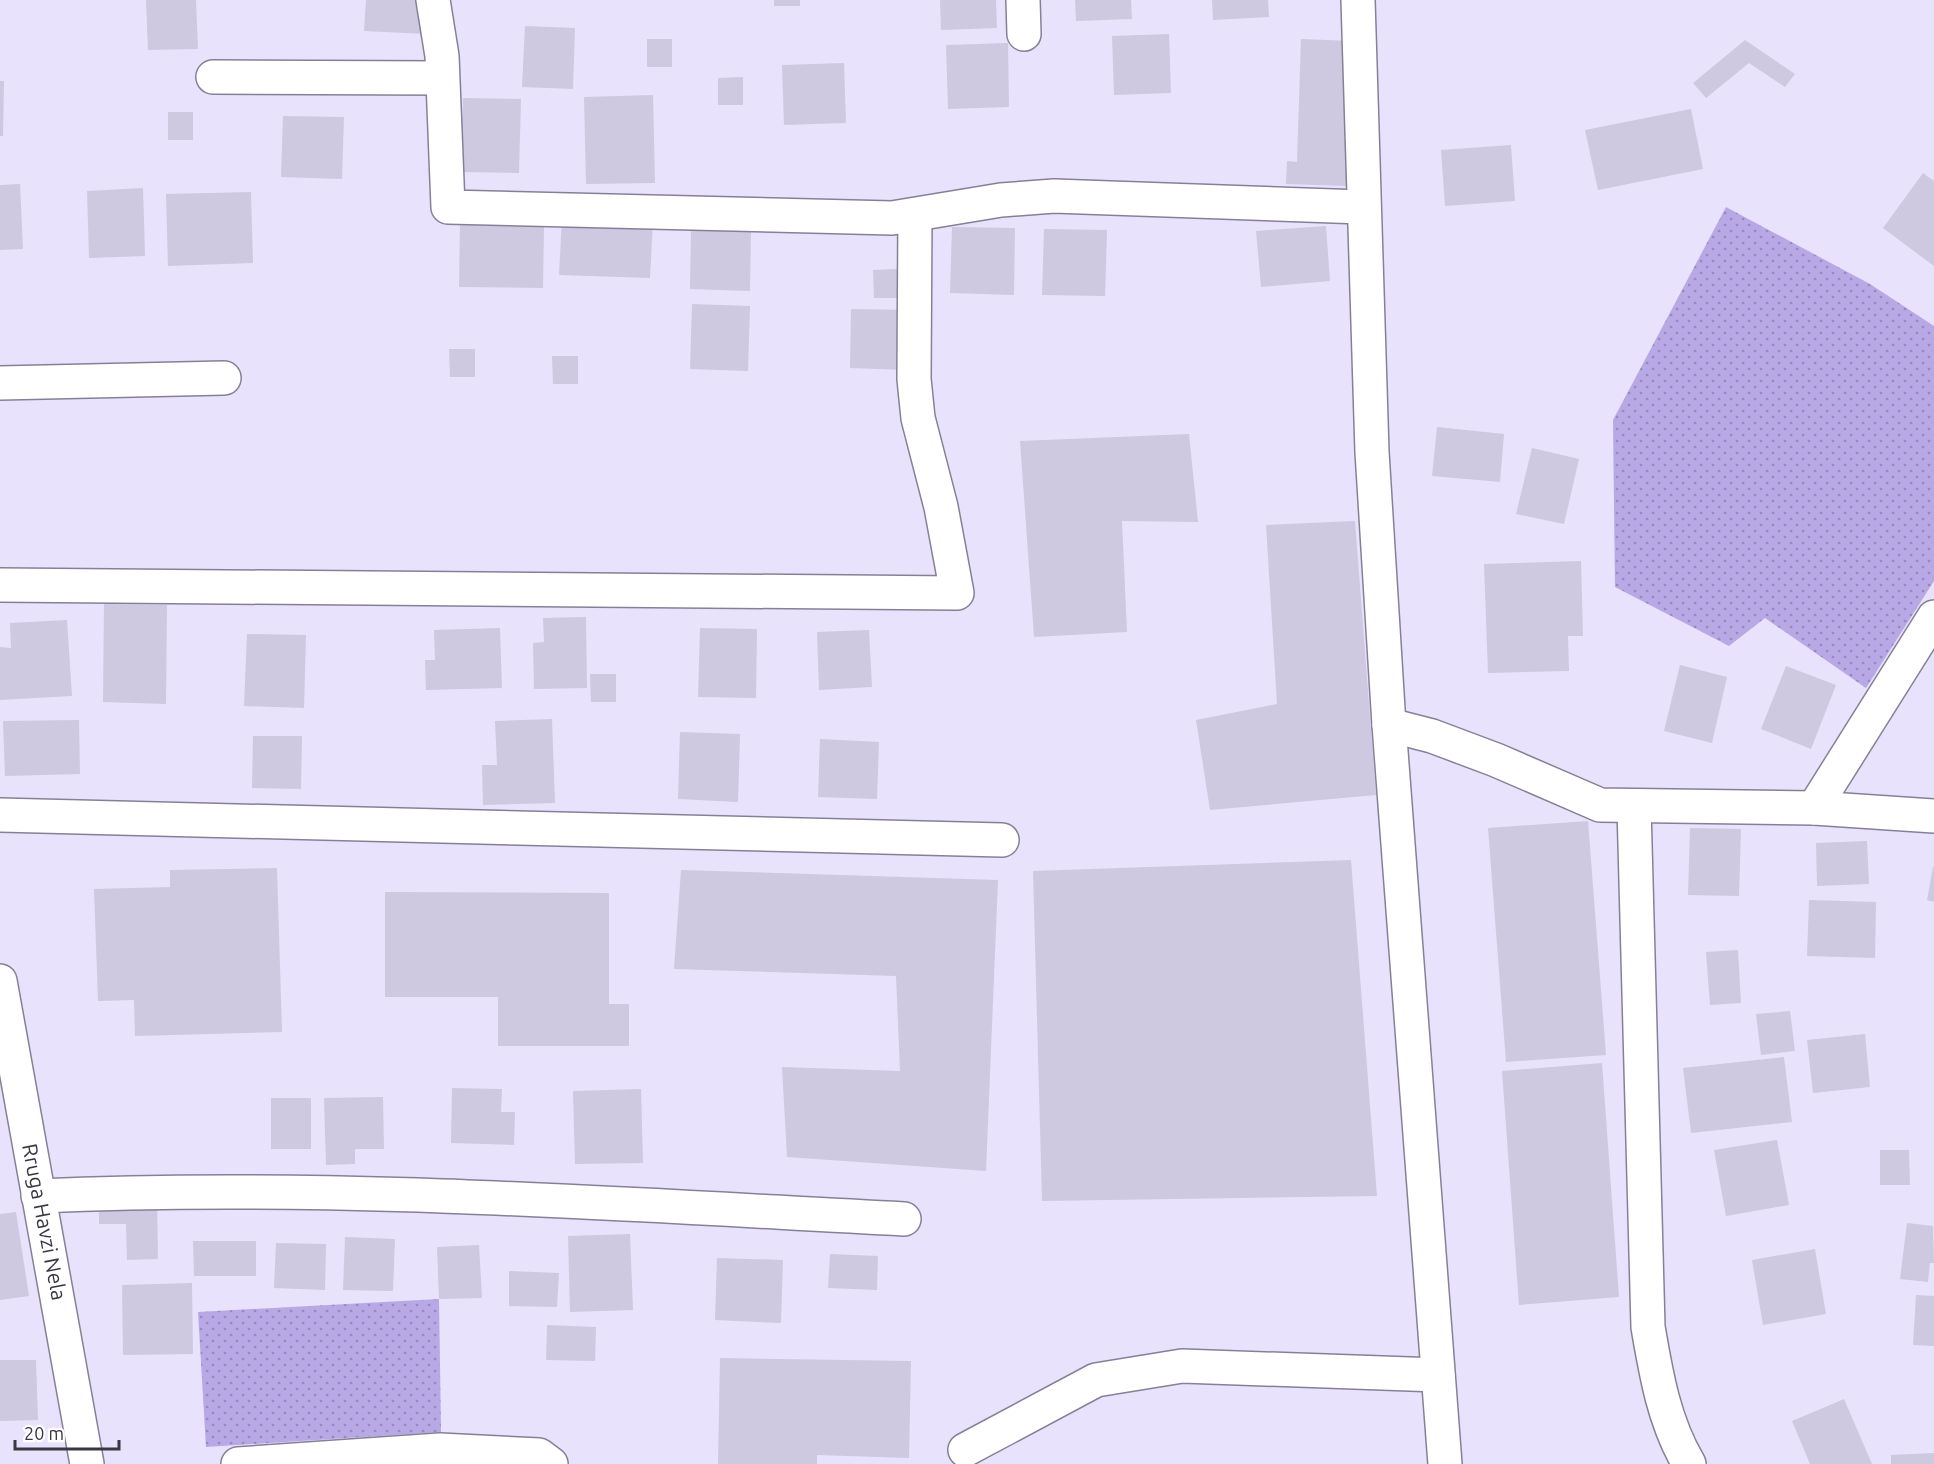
<svg xmlns="http://www.w3.org/2000/svg" width="1934" height="1464" viewBox="0 0 1934 1464" font-family="Ubuntu,sans-serif">
<defs>
<pattern id="grass-dots" width="8" height="8" patternUnits="userSpaceOnUse" patternTransform="scale(1.5)"><rect width="8" height="8" fill="#b8a8e5"/><path d="M2 2h.1M6 6h.1" fill="none" stroke="#978abb" stroke-width="1.8" stroke-linecap="round"/></pattern>
</defs>
<rect width="100%" height="100%" fill="#e8e2fc"/>
<g fill="url(#grass-dots)">
<path d="M1726,207L1870,284L1934,326V581L1866,688L1765,618L1729,646L1615,587L1613,420Z"/>
<path d="M439,1299L441,1432L206,1447L198,1312Z"/>
</g>
<g fill="#cec8e1">
<path d="M146,0H196L198,49L148,50Z"/>
<path d="M366,0H427L426,34L364,31Z"/>
<rect x="774" y="0" width="26" height="6"/>
<path d="M940,0H996L997,28L941,30Z"/>
<path d="M1075,0H1131L1132,19L1076,21Z"/>
<path d="M1212,0H1268L1269,17L1213,20Z"/>
<path d="M525,26L575,28L573,89L522,87Z"/>
<path d="M1169,34L1171,93L1114,95L1112,36Z"/>
<rect x="647" y="39" width="25" height="28"/>
<path d="M1301,39L1352,41L1348,186L1286,184L1287,161L1297,162Z"/>
<path d="M1745,40L1795,74L1785,87L1749,63L1706,98L1693,83Z"/>
<path d="M1008,43L1009,107L948,109L946,45Z"/>
<path d="M844,63L846,123L784,125L782,65Z"/>
<path d="M743,77V105H718V78Z"/>
<path d="M0,81H4L3,136H0Z"/>
<path d="M653,95L655,183L586,184L584,97Z"/>
<path d="M463,98L521,99L519,173L461,172Z"/>
<path d="M1691,109L1703,169L1598,190L1585,130Z"/>
<rect x="168" y="112" width="25" height="28"/>
<path d="M283,116L344,117L342,179L281,177Z"/>
<path d="M1511,145L1515,201L1445,206L1441,150Z"/>
<path d="M1923,173L1934,181V266L1883,228Z"/>
<path d="M20,184L23,249L0,250V185Z"/>
<path d="M143,188L145,256L89,258L87,191Z"/>
<path d="M251,192L253,263L168,266L166,194Z"/>
<path d="M562,218L653,221L650,278L559,275Z"/>
<path d="M460,222L544,224L543,288L459,287Z"/>
<path d="M1326,226L1330,281L1261,287L1256,231Z"/>
<path d="M952,227L1015,228L1014,295L950,293Z"/>
<path d="M1044,229L1107,230L1105,296L1042,295Z"/>
<path d="M691,230L751,232L750,291L690,289Z"/>
<path d="M898,269L899,298H874L873,270Z"/>
<path d="M692,304L750,306L748,371L690,369Z"/>
<path d="M851,309L908,310L907,370L850,368Z"/>
<path d="M449,349H475V377H450Z"/>
<path d="M552,356H578V384H553Z"/>
<path d="M1437,427L1504,434L1500,482L1432,476Z"/>
<path d="M1189,434L1198,522L1122,521L1127,632L1034,637L1020,441Z"/>
<path d="M1532,448L1579,459L1564,524L1516,514Z"/>
<path d="M1355,521L1376,795L1210,810L1196,720L1277,704L1266,525Z"/>
<path d="M1581,561L1583,636H1568L1569,671L1488,673L1484,564Z"/>
<path d="M104,604L167,605L166,704L103,702Z"/>
<path d="M586,617L587,688L534,689L533,643L544,642L543,618Z"/>
<path d="M67,620L72,696L0,700V647L11,648L10,623Z"/>
<path d="M500,628L502,688L426,690L425,660H435L434,630Z"/>
<path d="M700,628L757,629L756,698L698,697Z"/>
<path d="M869,630L872,687L819,690L817,632Z"/>
<path d="M247,634L306,635L304,708L244,706Z"/>
<path d="M1680,665L1727,677L1712,743L1664,731Z"/>
<path d="M1786,666L1836,685L1811,749L1761,729Z"/>
<path d="M590,674H616V702H591Z"/>
<path d="M552,719L555,803L483,805L482,765H497L495,721Z"/>
<path d="M79,720L80,774L5,776L3,721Z"/>
<path d="M680,732L740,734L738,802L678,799Z"/>
<path d="M253,736H302L301,789L252,788Z"/>
<path d="M820,739L879,742L877,799L818,797Z"/>
<path d="M1588,821L1606,1055L1506,1062L1488,828Z"/>
<path d="M1690,828L1741,829L1739,896L1688,895Z"/>
<path d="M1867,841L1869,884L1817,886L1816,843Z"/>
<path d="M1351,860L1377,1196L1042,1201L1033,871Z"/>
<path d="M1933,867H1934V902L1927,900Z"/>
<path d="M277,868L282,1032L135,1036L134,1000L98,1001L94,889L170,887V870Z"/>
<path d="M681,870L998,880L986,1171L787,1157L782,1067L900,1071L896,976L674,969Z"/>
<path d="M385,892L609,893V1004H629V1046H498V997H385Z"/>
<path d="M1809,900L1876,902L1875,958L1807,956Z"/>
<path d="M1738,950L1741,1003L1710,1005L1706,952Z"/>
<path d="M1790,1011L1795,1051L1761,1055L1756,1014Z"/>
<path d="M1865,1034L1870,1087L1813,1093L1807,1040Z"/>
<path d="M1784,1057L1792,1122L1691,1133L1683,1068Z"/>
<path d="M1602,1063L1619,1297L1519,1305L1502,1071Z"/>
<path d="M452,1088L502,1089L501,1112H515L514,1145L451,1143Z"/>
<path d="M641,1089L643,1163L575,1164L573,1091Z"/>
<path d="M383,1097L384,1149H355V1164L326,1165L324,1098Z"/>
<rect x="271" y="1098" width="40" height="51"/>
<path d="M1777,1140L1789,1205L1726,1216L1714,1150Z"/>
<path d="M1880,1150H1909L1910,1185H1880Z"/>
<path d="M157,1197L158,1259L127,1260L126,1224H99V1198Z"/>
<path d="M16,1212L29,1296L0,1300V1214Z"/>
<path d="M1907,1223L1933,1226L1934,1263H1930L1928,1282L1900,1279Z"/>
<path d="M630,1234L633,1310L570,1312L568,1236Z"/>
<path d="M345,1237L395,1239L393,1291L343,1290Z"/>
<path d="M193,1241H256V1276H194Z"/>
<path d="M276,1243L326,1244L325,1290L274,1288Z"/>
<path d="M479,1245L482,1298L439,1299L437,1247Z"/>
<path d="M1815,1249L1826,1314L1763,1325L1752,1260Z"/>
<path d="M830,1254L878,1256L877,1290L828,1288Z"/>
<path d="M717,1258L783,1260L781,1323L715,1320Z"/>
<path d="M509,1271L559,1273L557,1307L509,1306Z"/>
<path d="M192,1283L193,1354L123,1355L122,1285Z"/>
<path d="M1916,1295L1934,1296V1346L1913,1345Z"/>
<path d="M547,1325L596,1327L595,1361L546,1360Z"/>
<path d="M720,1358L911,1361L909,1458L817,1455V1464H718Z"/>
<path d="M0,1360H36L38,1420L0,1421Z"/>
<path d="M1844,1399L1872,1464H1810L1792,1421Z"/>
<path d="M1934,1453V1464H1891V1455Z"/>
</g>
<g fill="none" stroke-linecap="round" stroke-linejoin="round">
<defs>
<g id="minor">
<path d="M433,0L442,56L448,207L892,218L1001,200L1054,196L1362,207"/>
<path d="M1023,0L1024,34"/>
<path d="M1358,0L1372,452L1389,725L1445,1464"/>
<path d="M213,77L442,78"/>
<path d="M0,383L224,378"/>
<path d="M0,585L957,593L941,507L918,418L914,379L915,215"/>
<path d="M1389,725L1432,736L1496,760L1600,805L1814,808L1934,816"/>
<path d="M1634,807L1648,1327C1656,1374 1664,1422 1689,1464"/>
<path d="M1814,808L1934,617"/>
<path d="M0,815L1002,840"/>
<path d="M0,981L87,1464"/>
<path d="M38,1196C326,1183 616,1204 904,1219"/>
<path d="M965,1450L1096,1380L1182,1366L1438,1375"/>
<path d="M238,1464L440,1450L539,1455L551,1464"/>
</g>
</defs>
<use href="#minor" stroke="#868097" stroke-width="36"/>
<use href="#minor" stroke="#fff" stroke-width="33"/>
</g>
<g text-anchor="middle" stroke-width="6" stroke-linejoin="round" paint-order="stroke">
<g font-size="21" fill="#393741" stroke="#fff">
<text transform="translate(44 1222) rotate(79)" y="7">Rruga Havzi Nela</text>
</g>
</g>
<path d="M15 1440v9h104v-9" fill="none" stroke="#393741" stroke-width="3"/>
<text x="24" y="1440" font-size="18" fill="#393741" stroke="#ffffff" stroke-width="4.5" paint-order="stroke">20 m</text>
</svg>
